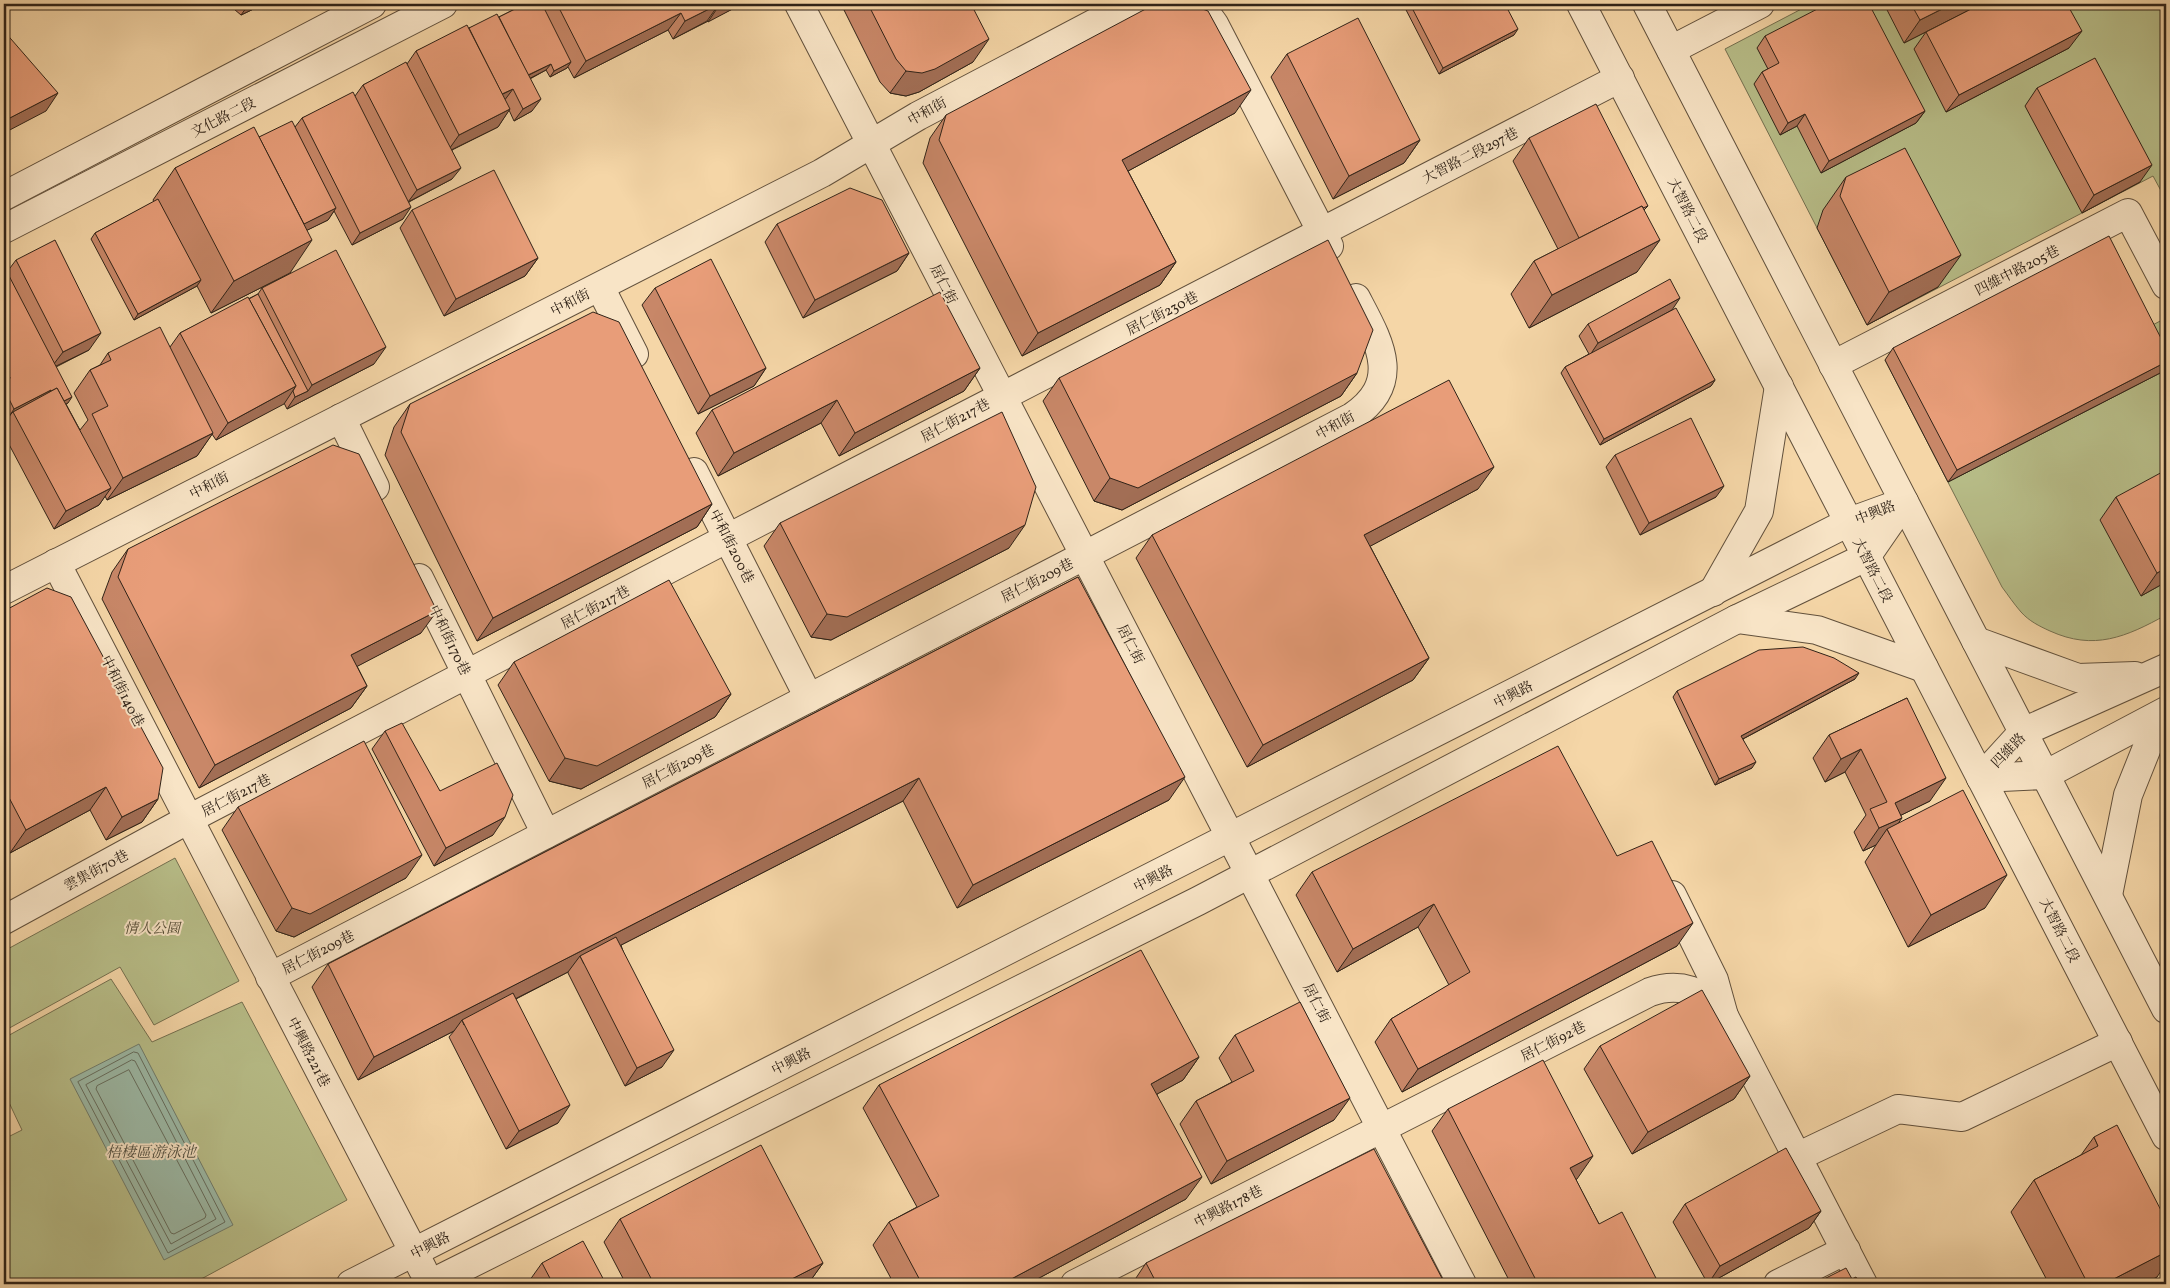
<svg xmlns="http://www.w3.org/2000/svg" width="2170" height="1288" viewBox="0 0 2170 1288" font-family="Vollkorn,'Noto Serif TC',serif">
<rect width="100%" height="100%" fill="#f5d6a7"/>
<filter id="stains"><feTurbulence type="fractalNoise" baseFrequency=".004" numOctaves="4"/><feColorMatrix values="0 0 0 0 .2 0 0 0 0 .09 0 0 0 0 .02 0 0 0 .5 -.17"/></filter>
<radialGradient id="worn" r=".72"><stop offset=".6" stop-color="#630" stop-opacity="0"/><stop offset="1" stop-color="#630" stop-opacity=".3"/></radialGradient>
<g fill="#b8be89" stroke="#747050">
<path d="M1811,4H2166V200L2153,176L1867,325L1725,49Z"/>
<path d="M2101,248L2143,330L2166,318V615C2126,637 2094,651 2050,631C2039,626 2029,621 2021,612C2014,604 2008,595 2002,587L1885,360Z"/>
<path d="M175,858L239,981L154,1025L120,967L4,1031V951Z"/>
<path d="M111,979L152,1042L242,1002L347,1200L192,1284H4V1139L22,1130L4,1092V1038Z"/>
</g>
<path fill="#9cb9a6" stroke="#717d6d" d="M139,1044L233,1225L164,1260L70,1079Z"/>
<g fill="none" stroke-linecap="round" stroke-linejoin="round">
<g stroke="#666e5f" stroke-width="1">
<path d="M134,1052L138,1053L225,1222L168,1253L78,1082Z"/>
<path d="M132,1060L135,1061L216,1219L171,1244L86,1085Z"/>
<path d="M129,1070L206,1215L205,1218L174,1234L171,1233L96,1089L97,1086Z"/>
</g>
<defs>
<g id="minor">
<path d="M799,4L1462,1284"/>
<path d="M1195,4L1206,13L1214,24L1329,246"/>
<path d="M1581,4L2166,1136"/>
<path d="M1647,4L2166,1009"/>
<path d="M1671,50L1760,4"/>
<path d="M4,196L372,4"/>
<path d="M4,229L443,4"/>
<path d="M600,287L634,354"/>
<path d="M1833,365L2128,213L2166,285"/>
<path d="M341,418L375,487"/>
<path d="M694,472L809,698"/>
<path d="M56,563L423,1270"/>
<path d="M419,578L546,834"/>
<path d="M4,590L822,173L918,116L1131,4"/>
<path d="M1713,592L1759,511L1779,386"/>
<path d="M1737,619L1817,630L1924,668"/>
<path d="M1976,641L2078,678L2135,676"/>
<path d="M1981,778L2023,732L2166,668"/>
<path d="M1981,778L2045,775L2166,711"/>
<path d="M1672,895L1714,980L1724,1016"/>
<path d="M2108,895L2128,795L2160,715"/>
<path d="M4,920L189,819L728,538L1620,78"/>
<path d="M270,977L1352,417C1404,382 1379,342 1356,298"/>
<path d="M1797,1157L1898,1109L1962,1117L2118,1042"/>
<path d="M351,1284L1849,522L1904,502"/>
<path d="M430,1284L1198,901L1737,619L1866,557L1904,502"/>
<path d="M1075,1284L1650,992C1679,982 1705,990 1724,1016L1863,1284"/>
<path d="M1778,1284L1846,1250"/>
</g>
</defs>
<use href="#minor" stroke="#61503c" stroke-width="30"/>
<use href="#minor" stroke="#f8e4c6" stroke-width="28"/>
</g>
<g fill="#c88768" stroke="#302318">
<path d="M228,4H264L241,15Z"/>
<path d="M525,4H742L673,39L668,30L574,78L568,67L567,68L550,77L546,70L530,79L532,111L514,121L509,110L498,127L452,150V179L409,202L403,219L352,245L334,211L328,220L307,230L290,273L211,313L197,286L134,320L91,239L95,233L154,202L153,200L175,168L259,137L295,127L302,118L355,96L363,85L407,64L416,51L469,28L499,17Z"/>
<path d="M841,4H971L973,62L919,92L906,96L890,93L880,82Z"/>
<path d="M1403,4H1505L1514,35L1439,74Z"/>
<path d="M1884,4H1981L1904,43Z"/>
<path d="M1926,32L2069,48L1946,112L1914,49Z"/>
<path d="M1765,36L1925,111L1916,123L1821,173L1797,126L1780,135L1754,84L1762,72L1768,69L1757,48Z"/>
<path d="M1287,54L1420,140L1404,163L1333,199L1271,77Z"/>
<path d="M2037,88L2140,182L2082,213L2025,106Z"/>
<path d="M1235,113L1128,171L1176,262L1160,285L1022,356L923,163L930,138L946,115Z"/>
<path d="M1529,138L1648,206L1644,210L1637,272L1529,328L1511,294L1534,261L1558,249L1513,161Z"/>
<path d="M1846,177L1938,287L1867,325L1817,228L1823,210Z"/>
<path d="M412,210L538,258L525,276L444,316L400,228Z"/>
<path d="M777,224L909,253L897,271L803,318L765,242Z"/>
<path d="M16,260L89,350L56,367L68,403L66,404L80,430L88,420L74,393L90,370L100,365L108,353L170,347L180,333L258,294L262,288L374,364L287,409L284,403L216,440L212,434L197,456L107,500L105,496L99,505L54,529L4,435V425L11,414L10,415L4,403V273L7,272Z"/>
<path d="M655,288L766,368L754,386L698,414L642,305Z"/>
<path d="M1672,310L1715,380L1711,386L1600,445L1561,373L1565,367L1589,354L1579,336L1588,324Z"/>
<path d="M1893,348L2164,371L1948,482L1885,360Z"/>
<path d="M980,368L964,391L839,456L821,423L718,476L696,433L712,410Z"/>
<path d="M1357,373L1341,396L1122,510L1094,501L1043,401L1059,378Z"/>
<path d="M410,404L712,504L697,527L477,641L385,455L394,427Z"/>
<path d="M1615,455L1716,497L1640,535L1606,467Z"/>
<path d="M1478,489L1370,546L1429,658L1413,680L1247,767L1136,558L1152,535Z"/>
<path d="M2116,497L2166,582L2141,596L2100,520Z"/>
<path d="M780,523L1009,548L831,640L811,637L764,546Z"/>
<path d="M128,549L421,633L357,666L367,686L351,708L199,788L102,599L112,572Z"/>
<path d="M1078,577L1169,800L957,908L903,801L621,945L662,1067L625,1086L568,973V972L516,999L558,1123L506,1149L449,1037L454,1031L358,1080L312,987L328,964Z"/>
<path d="M4,611L158,799L142,822L106,840L90,810L10,853L4,841Z"/>
<path d="M514,662L731,694L715,717L581,789L549,781L498,685Z"/>
<path d="M1855,679L1743,739L1752,768L1715,785L1673,697L1677,691Z"/>
<path d="M1907,698L1930,801L1901,815L1897,824L1985,908L1908,947L1865,862L1876,845L1863,851L1854,832L1866,815L1845,772L1825,782L1813,758L1829,735Z"/>
<path d="M385,731L440,791L493,835L434,866L372,749Z"/>
<path d="M238,807L406,878L294,937L276,931L222,830Z"/>
<path d="M1617,856L1677,946L1402,1092L1375,1042L1391,1019L1449,985L1418,927L1337,972L1296,895L1312,872Z"/>
<path d="M1235,1035L1334,1120L1211,1184L1180,1124L1196,1101L1232,1082L1219,1058Z"/>
<path d="M1600,1046L1750,1076L1734,1099L1632,1154L1584,1069Z"/>
<path d="M1199,1057L1183,1080L1157,1094L1186,1199L1028,1284H894L873,1245L889,1222L917,1207L863,1108L879,1085Z"/>
<path d="M1448,1109L1577,1179L1576,1180L1599,1224L1659,1284H1511L1432,1131Z"/>
<path d="M2094,1137L2157,1277L2144,1284H2049L2011,1212L2034,1180L2081,1155Z"/>
<path d="M1685,1204L1821,1211L1809,1228L1708,1284L1673,1222Z"/>
<path d="M620,1219L823,1263L808,1284H626L604,1242Z"/>
<path d="M542,1263L606,1284H527Z"/>
<path d="M1146,1263L1445,1284H1132Z"/>
</g>
<g fill="#a26e55" stroke="#302318">
<path d="M249,4H264L241,15Z"/>
<path d="M719,4L707,21L673,39L685,21Z"/>
<path d="M720,4H742L708,22Z"/>
<path d="M1952,4H1981L1904,43L1920,20Z"/>
<path d="M681,13L668,30L574,78L586,61Z"/>
<path d="M1518,29L1514,35L1439,74L1443,68Z"/>
<path d="M2082,31L2069,48L1946,112L1959,95Z"/>
<path d="M989,39L973,62L919,92L906,96L890,93L906,71Z"/>
<path d="M571,62L567,68L550,77L554,71Z"/>
<path d="M551,64L546,70L519,84L523,78Z"/>
<path d="M513,89L504,101L499,96Z"/>
<path d="M1251,90L1235,113L1106,183L1122,160Z"/>
<path d="M58,93L46,111L4,133V121Z"/>
<path d="M541,99L532,111L514,121L523,109Z"/>
<path d="M510,109L498,127L447,152L459,135Z"/>
<path d="M1925,111L1916,123L1821,173L1829,161Z"/>
<path d="M1805,114L1797,126L1780,135L1788,123Z"/>
<path d="M1420,140L1404,163L1333,199L1349,176Z"/>
<path d="M2152,165L2140,182L2082,213L2094,195Z"/>
<path d="M461,168L452,179L408,202L417,190Z"/>
<path d="M411,207L403,219L352,245L360,233Z"/>
<path d="M336,208L328,220L277,245L285,233Z"/>
<path d="M312,240L290,273L211,313L234,281Z"/>
<path d="M1660,240L1637,272L1529,328L1552,295Z"/>
<path d="M909,253L897,271L803,318L815,300Z"/>
<path d="M1961,255L1938,287L1867,325L1889,292Z"/>
<path d="M538,258L525,276L444,316L456,299Z"/>
<path d="M1176,262L1160,285L1022,356L1038,333Z"/>
<path d="M201,280L197,286L134,320L138,314Z"/>
<path d="M1680,298L1672,310L1590,355L1598,343Z"/>
<path d="M101,333L89,350L50,369L63,352Z"/>
<path d="M386,347L374,364L287,409L295,397L308,391L312,385Z"/>
<path d="M2166,362V367L2164,371L1948,482L1957,470Z"/>
<path d="M766,368L754,386L698,414L710,396Z"/>
<path d="M980,368L964,391L839,456L855,433Z"/>
<path d="M1357,373L1341,396L1122,510L1094,501L1110,478Z"/>
<path d="M10,378L4,388V382Z"/>
<path d="M1715,380L1711,386L1600,445L1604,439Z"/>
<path d="M296,386L284,404L216,440L228,423Z"/>
<path d="M51,390L47,396L13,412L10,415L14,409Z"/>
<path d="M72,397L68,403L54,410L58,404Z"/>
<path d="M837,400L821,423L718,476L734,453Z"/>
<path d="M213,433L197,456L107,500L123,478Z"/>
<path d="M1494,467L1478,489L1348,558L1364,535Z"/>
<path d="M1724,486L1716,497L1640,535L1649,523Z"/>
<path d="M111,488L99,505L54,529L66,511Z"/>
<path d="M712,504L697,527L477,641L493,618Z"/>
<path d="M1025,525L1009,548L831,640L811,637L827,614Z"/>
<path d="M2166,568V582L2141,596L2157,573Z"/>
<path d="M437,611L421,633L335,678L351,655Z"/>
<path d="M1429,658L1413,680L1247,767L1263,745Z"/>
<path d="M1859,673L1855,679L1737,742L1741,736Z"/>
<path d="M367,686L351,708L199,788L215,765Z"/>
<path d="M731,694L715,717L581,789L549,781L565,758Z"/>
<path d="M1861,749L1845,772L1825,782L1841,759Z"/>
<path d="M1756,762L1752,768L1715,785L1719,779Z"/>
<path d="M1185,777L1169,800L957,908L973,885Z"/>
<path d="M919,778L903,801L584,964L580,956L568,972L464,1025L462,1020L454,1031L358,1080L374,1057Z"/>
<path d="M1946,778L1930,801L1879,826L1895,803Z"/>
<path d="M106,787L90,810L10,853L26,830Z"/>
<path d="M158,799L142,822L106,840L122,817Z"/>
<path d="M505,817L493,835L434,866L446,848Z"/>
<path d="M1902,818L1890,835L1887,829L1876,845L1863,851L1879,828Z"/>
<path d="M422,855L406,878L294,937L276,931L292,908Z"/>
<path d="M2007,875L1985,908L1908,947L1931,915Z"/>
<path d="M1434,904L1418,927L1337,972L1353,949Z"/>
<path d="M1693,923L1677,946L1402,1092L1418,1069Z"/>
<path d="M674,1050L662,1067L625,1086L637,1068Z"/>
<path d="M1199,1057L1183,1080L1135,1106L1151,1084Z"/>
<path d="M1750,1076L1734,1099L1632,1154L1648,1132Z"/>
<path d="M1350,1098L1334,1120L1211,1184L1227,1161Z"/>
<path d="M570,1105L558,1123L506,1149L519,1131Z"/>
<path d="M1593,1156L1577,1179L1554,1191L1570,1168Z"/>
<path d="M1202,1177L1186,1199L1028,1284H1002Z"/>
<path d="M1821,1211L1809,1228L1708,1284L1720,1266Z"/>
<path d="M2166,1252V1264L2157,1277L2144,1284H2104Z"/>
<path d="M823,1263L808,1284H782Z"/>
</g>
<g fill="#e89d79" stroke="#302318">
<path d="M525,4H542L571,62L554,71L551,64L528,75L499,17Z"/>
<path d="M557,4H719L685,21L681,13L586,61Z"/>
<path d="M868,4H971L989,39L935,69L922,73L906,71L896,59Z"/>
<path d="M1155,4H1189L1208,11L1251,90L1122,160L1176,262L1038,333L939,140L946,115Z"/>
<path d="M1410,4H1505L1518,29L1443,68Z"/>
<path d="M1827,4H1869L1925,111L1829,161L1805,114L1788,123L1762,72L1779,63L1765,36Z"/>
<path d="M1911,4H1952L1920,20Z"/>
<path d="M1981,4H2067L2082,31L1959,95L1926,32Z"/>
<path d="M497,14L541,99L523,109L513,89L502,94L469,28Z"/>
<path d="M1358,18L1420,140L1349,176L1287,54Z"/>
<path d="M467,25L510,109L459,135L416,51Z"/>
<path d="M4,31L58,93L4,121Z"/>
<path d="M2095,58L2152,165L2094,195L2037,88Z"/>
<path d="M406,62L461,168L417,190L363,85Z"/>
<path d="M353,92L411,207L360,233L302,118Z"/>
<path d="M1596,104L1648,206L1643,208L1642,206L1579,238L1529,138Z"/>
<path d="M292,121L336,208L304,224L259,137Z"/>
<path d="M254,127L312,240L234,281L175,168Z"/>
<path d="M1905,148L1961,255L1889,292L1840,196L1846,177Z"/>
<path d="M494,170L538,258L456,299L412,210Z"/>
<path d="M850,188L882,200L909,253L815,300L777,224Z"/>
<path d="M158,199L201,280L138,314L95,233Z"/>
<path d="M1642,206L1660,240L1552,295L1534,261Z"/>
<path d="M2109,236L2166,348V362L1957,470L1893,348Z"/>
<path d="M55,240L101,333L63,352L16,260Z"/>
<path d="M1328,240L1373,330L1357,373L1138,488L1110,478L1059,378Z"/>
<path d="M336,250L386,347L312,385L262,288Z"/>
<path d="M711,259L766,368L710,396L655,288Z"/>
<path d="M7,272L72,397L64,401L57,388L51,391V390L14,409L4,389V388L10,378L4,366V273Z"/>
<path d="M1670,279L1680,298L1598,343L1588,324Z"/>
<path d="M940,292L980,368L855,433L837,400L734,453L712,410Z"/>
<path d="M258,294L308,391L295,397L293,391L296,386L249,299Z"/>
<path d="M248,297L296,386L228,423L180,333Z"/>
<path d="M1676,308L1715,380L1604,439L1565,367Z"/>
<path d="M593,312L619,322L712,504L493,618L401,432L410,404Z"/>
<path d="M160,327L213,433L123,478L92,414L108,406L90,370L111,360L108,353Z"/>
<path d="M4,366L10,378L4,382Z"/>
<path d="M1449,380L1494,467L1364,535L1429,658L1263,745L1152,535Z"/>
<path d="M57,388L111,488L66,511L13,412Z"/>
<path d="M1002,412L1036,487L1025,525L847,617L827,614L780,523Z"/>
<path d="M1691,418L1724,486L1649,523L1615,455Z"/>
<path d="M333,445L359,454L437,611L351,655L367,686L215,765L118,577L128,549Z"/>
<path d="M2166,470V568L2157,573L2116,497Z"/>
<path d="M1078,577L1185,777L973,885L919,778L374,1057L328,964Z"/>
<path d="M669,580L731,694L597,766L565,758L514,662Z"/>
<path d="M47,588L71,597L163,768L158,799L122,817L106,787L26,830L4,788V611Z"/>
<path d="M1803,647L1834,658L1859,673L1741,736L1756,762L1719,779L1677,691L1759,650Z"/>
<path d="M1907,698L1946,778L1895,803L1902,818L1879,828L1870,809L1887,802L1861,749L1841,759L1829,735Z"/>
<path d="M402,723L440,791L497,763L513,795L505,817L446,848L385,731Z"/>
<path d="M364,741L422,855L310,914L292,908L238,807Z"/>
<path d="M1558,746L1617,856L1652,841L1693,923L1418,1069L1391,1019L1470,972L1434,904L1353,949L1312,872Z"/>
<path d="M1963,790L2007,875L1931,915L1887,829Z"/>
<path d="M616,937L674,1050L637,1068L580,956Z"/>
<path d="M1141,950L1199,1057L1151,1084L1202,1177L1002,1284H922L889,1222L939,1196L879,1085Z"/>
<path d="M1702,990L1750,1076L1648,1132L1600,1046Z"/>
<path d="M513,993L570,1105L519,1131L462,1020Z"/>
<path d="M1300,1002L1350,1098L1227,1161L1196,1101L1254,1071L1235,1035Z"/>
<path d="M1543,1060L1593,1156L1570,1168L1599,1224L1622,1212L1659,1284H1538L1448,1109Z"/>
<path d="M2117,1125L2166,1220V1252L2104,1284H2088L2034,1180L2098,1146L2094,1137Z"/>
<path d="M761,1145L823,1263L782,1284H654L620,1219Z"/>
<path d="M1786,1148L1821,1211L1720,1266L1685,1204Z"/>
<path d="M1374,1149L1445,1284H1157L1146,1263Z"/>
<path d="M583,1241L606,1284H553L542,1263Z"/>
<path d="M1846,1268L1852,1279L1856,1277L1860,1284H1814Z"/>
</g>
<g text-anchor="middle" stroke-width="4" stroke-linejoin="round" paint-order="stroke">
<g font-size="14" fill="#302318" stroke="#f8e4c6">
<text transform="translate(927 111) rotate(-29)" y="5">中和街</text>
<text transform="translate(223 117) rotate(-27)" y="5">文化路二段</text>
<text transform="translate(1470 155) rotate(-27)" y="5">大智路二段297巷</text>
<text transform="translate(1688 210) rotate(63)" y="5">大智路二段</text>
<text transform="translate(2017 270) rotate(-27)" y="5">四維中路205巷</text>
<text transform="translate(944 284) rotate(63)" y="5">居仁街</text>
<text transform="translate(570 302) rotate(-27)" y="5">中和街</text>
<text transform="translate(1162 313) rotate(-27)" y="5">居仁街230巷</text>
<text transform="translate(955 420) rotate(-28)" y="5">居仁街217巷</text>
<text transform="translate(1335 425) rotate(-29)" y="5">中和街</text>
<text transform="translate(209 485) rotate(-27)" y="5">中和街</text>
<text transform="translate(1875 512) rotate(-21)" y="5">中興路</text>
<text transform="translate(732 546) rotate(63)" y="5">中和街200巷</text>
<text transform="translate(1873 570) rotate(63)" y="5">大智路二段</text>
<text transform="translate(1037 580) rotate(-27)" y="5">居仁街209巷</text>
<text transform="translate(595 607) rotate(-28)" y="5">居仁街217巷</text>
<text transform="translate(450 640) rotate(64)" y="5">中和街170巷</text>
<text transform="translate(1131 644) rotate(63)" y="5">居仁街</text>
<text transform="translate(123 691) rotate(63)" y="5">中和街140巷</text>
<text transform="translate(1513 694) rotate(-27)" y="5">中興路</text>
<text transform="translate(2008 750) rotate(-46)" y="5">四維路</text>
<text transform="translate(678 766) rotate(-27)" y="5">居仁街209巷</text>
<text transform="translate(236 795) rotate(-27)" y="5">居仁街217巷</text>
<text transform="translate(96 870) rotate(-28)" y="5">雲集街70巷</text>
<text transform="translate(1153 878) rotate(-27)" y="5">中興路</text>
<text transform="translate(2060 930) rotate(63)" y="5">大智路二段</text>
<text transform="translate(318 952) rotate(-27)" y="5">居仁街209巷</text>
<text transform="translate(1317 1003) rotate(63)" y="5">居仁街</text>
<text transform="translate(1553 1041) rotate(-27)" y="5">居仁街92巷</text>
<text transform="translate(309 1052) rotate(63)" y="5">中興路221巷</text>
<text transform="translate(791 1061) rotate(-27)" y="5">中興路</text>
<text transform="translate(1228 1206) rotate(-27)" y="5">中興路178巷</text>
<text transform="translate(430 1245) rotate(-27)" y="5">中興路</text>
</g>
<g font-size="14" font-style="italic" fill="#524a34" stroke="#f8e4c6">
<text x="152" y="933">情人公園</text>
</g>
<g font-size="15" font-style="italic" fill="#505043" stroke="#f8e4c6">
<text x="151" y="1157">梧棲區游泳池</text>
</g>
</g>
<rect width="2170" height="1288" fill="none" stroke="#f5d6a7" stroke-width="20"/>
<rect x="5" y="5" width="2160" height="1278" fill="none" stroke="#302318" stroke-width="2.5"/>
<rect x="10" y="10" width="2150" height="1268" fill="none" stroke="#302318"/>
<rect width="100%" height="100%" filter="url(#stains)"/>
<rect width="100%" height="100%" fill="url(#worn)"/>
</svg>
